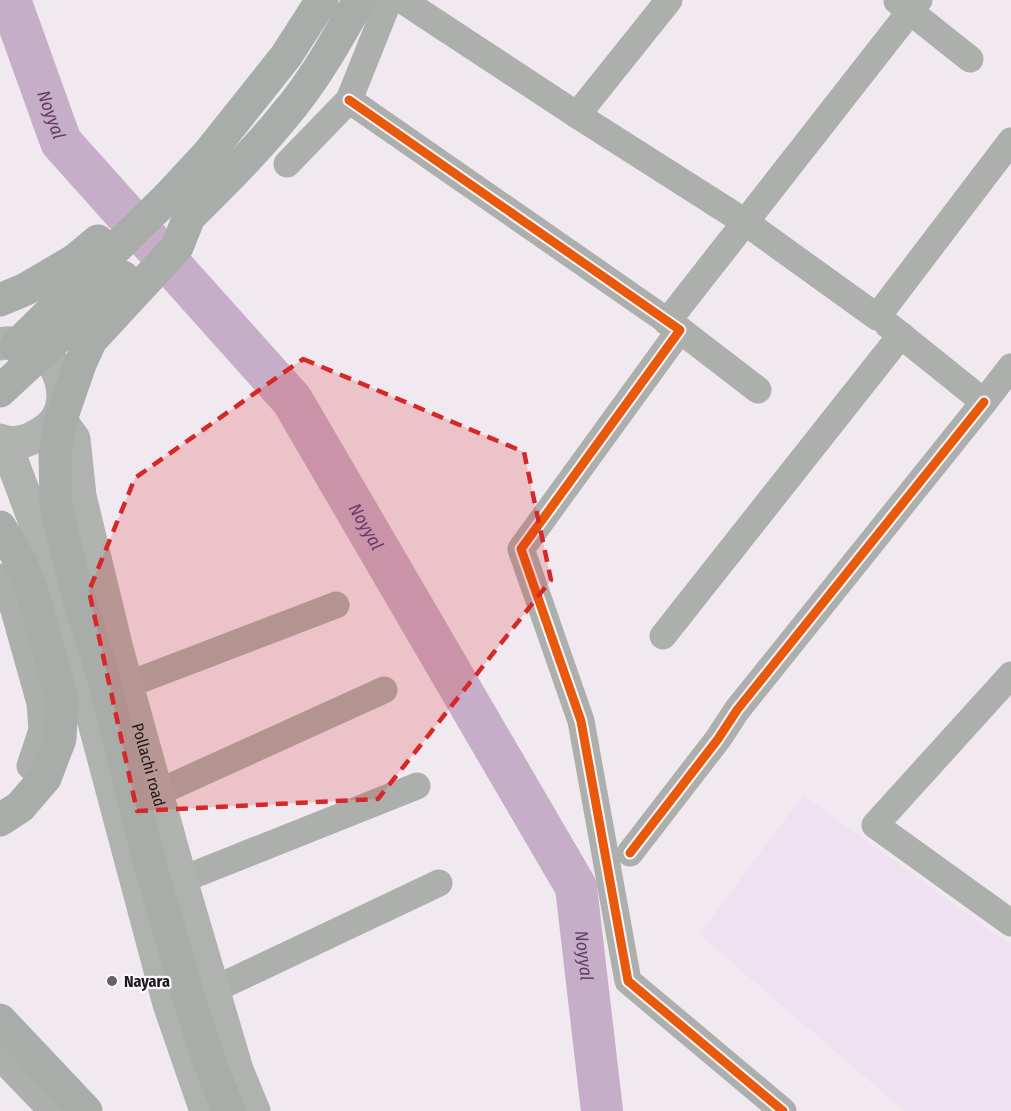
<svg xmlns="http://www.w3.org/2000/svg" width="1011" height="1111" viewBox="0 0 1011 1111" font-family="'Fira Sans Condensed',sans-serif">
<rect width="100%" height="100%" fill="#f0eaf0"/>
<path fill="#efe2f0" d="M803,795L1011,945V1111H904L699,934Z"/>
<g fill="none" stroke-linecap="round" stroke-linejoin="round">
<path stroke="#c7aec8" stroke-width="42" id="s1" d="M10,0L61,142L292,400L576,887L602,1111"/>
<g stroke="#acafac" stroke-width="27">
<path d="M402,0L577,115L745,222L877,317L1011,141"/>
<path d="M897,1L970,59"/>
<path d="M349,100L680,330L521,549L581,721L628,981L783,1111"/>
<path d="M577,115L669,0"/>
<path d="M287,164L349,100L389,0"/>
<path d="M667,322L919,0"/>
<path d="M888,325L984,402L1011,367"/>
<path d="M680,330L758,390"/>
<path d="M0,577L13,607L40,703L42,730L30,766"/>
<path d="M663,636L901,335"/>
<path d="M1011,675L875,825L1011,923"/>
<path d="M127,685L336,605"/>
<path d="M157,793L384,690"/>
<path d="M630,853L718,739L737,710L984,402"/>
<path d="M181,880L417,786"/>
<path d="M213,990L439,883"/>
<path d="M0,1057L52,1111"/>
</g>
<g stroke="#afb2af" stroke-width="33">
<path d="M0,344C9,341 18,344 27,346C57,352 72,393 57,418C51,428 42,433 32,438C23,443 9,444 0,440"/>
<path id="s2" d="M58,417L74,439L80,496L117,649L181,880L237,1070L254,1111"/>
<path d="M5,442L46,552L64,610L169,1004L206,1111"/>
</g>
<g stroke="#a9adaa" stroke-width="33">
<path d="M168,197L208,154L286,56L322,0"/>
<path d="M189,217C222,184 255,152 284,116C314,81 337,40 359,0"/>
<path d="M0,527L19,559L32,591L62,698L60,739L45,778L20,807L0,820"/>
<path d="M0,1020L86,1111"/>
</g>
<g stroke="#a9adaa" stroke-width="33">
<path d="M189,217L177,247L91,340L80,364L61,419L55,453L56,506L75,585L105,682L148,857L191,1006L209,1061L229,1111"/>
<path d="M0,300L26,289L75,260L98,241"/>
<path d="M16,346L168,197"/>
<path d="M0,391L123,277"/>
</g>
<defs>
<g id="cycleway">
<path d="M349,100L680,330L521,549L581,721L628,981L783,1111"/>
<path d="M630,853L718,739L737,710L984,402"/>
</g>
</defs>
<use href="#cycleway" stroke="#fef6fe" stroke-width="13"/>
<use href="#cycleway" stroke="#e8590c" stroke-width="9"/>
</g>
<path fill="#d62828" fill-opacity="0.2" stroke="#d62828" stroke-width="4.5" stroke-dasharray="12 8" stroke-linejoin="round" d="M303,359L524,452L551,580L378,799L137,811L89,591L135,478Z"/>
<circle fill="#666266" stroke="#fef6fe" stroke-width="2" cx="112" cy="981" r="6"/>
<g text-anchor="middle" stroke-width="4.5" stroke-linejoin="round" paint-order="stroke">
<g font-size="16" fill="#1c181c" stroke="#fef6fe">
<text dy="6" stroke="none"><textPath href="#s2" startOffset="362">Pollachi road</textPath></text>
</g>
<g font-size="16" font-weight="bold" fill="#1c181c" stroke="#fef6fe" text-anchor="start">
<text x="124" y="987">Nayara</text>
</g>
<g font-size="18" font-style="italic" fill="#653967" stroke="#fef6fe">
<text dy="6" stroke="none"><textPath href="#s1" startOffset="122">Noyyal</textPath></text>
<text dy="6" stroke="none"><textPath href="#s1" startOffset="644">Noyyal</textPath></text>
<text dy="6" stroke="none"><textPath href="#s1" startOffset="1130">Noyyal</textPath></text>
</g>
</g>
</svg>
